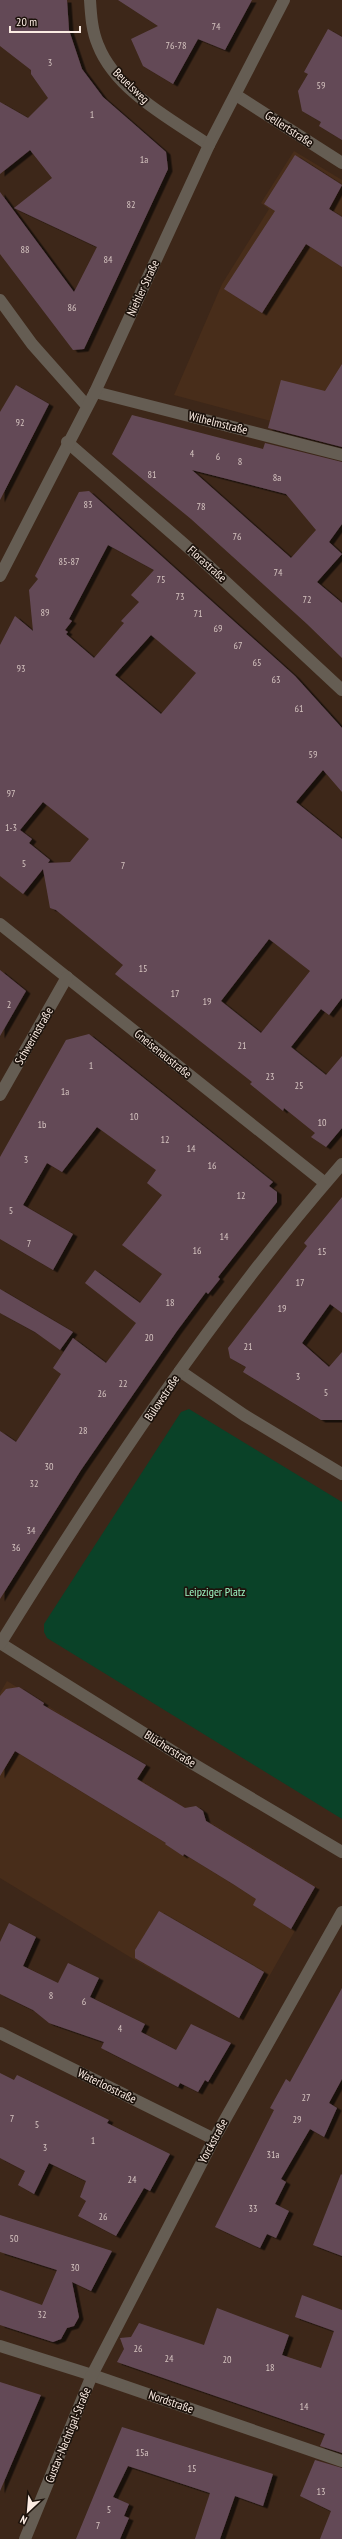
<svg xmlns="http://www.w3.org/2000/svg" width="342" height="2539" viewBox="0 0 342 2539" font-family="'PT Sans Narrow',sans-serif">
<defs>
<filter id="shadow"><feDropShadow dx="4.5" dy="2.5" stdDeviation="0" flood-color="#0009"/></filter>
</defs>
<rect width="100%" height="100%" fill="#3d2719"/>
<g fill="#482d1a">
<path d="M294,151L342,180V440L174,395L222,284L269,209L261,203Z"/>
<path d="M7,1681L146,1766L139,1779L319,1888L244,2021L130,1957L0,1878V1693Z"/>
</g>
<path fill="#0a4228" d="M189,1409L342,1502V1819L47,1638L44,1632V1624L181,1412Z"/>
<g fill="#644a57" fill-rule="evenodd" filter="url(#shadow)">
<path d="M0,0H67L69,30L82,69L103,97L166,152L168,169L84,349L73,350L0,254V192L74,292L97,247L14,208L52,178L30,150L0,174V102L28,118L48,98L31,74V70L0,46Z"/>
<path d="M118,0H252L225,50L198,39L173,84L143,66L131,39L158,26Z"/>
<path d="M328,29L342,37V140L319,126L321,122L302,111L298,91L308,74L304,72Z"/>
<path d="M295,155L342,185L329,209L342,217V267L306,244L262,313L224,289L275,211L264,204Z"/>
<path d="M342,364V447L268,428L281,380L325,391Z"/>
<path d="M16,385L49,404L0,500V412Z"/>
<path d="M132,415L263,449L265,443L342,462V524L329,542L342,554L317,582L342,603V658L307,624L191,519L112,454ZM192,470L286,494L316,530L291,558Z"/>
<path d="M89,491L295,676L342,728V792L323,770L296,802L342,839V998L329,1015L321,1009L291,1047L326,1075L342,1056V1128L326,1147L311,1137L315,1133L284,1108L283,1111L250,1084L252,1082L115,974L123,965L56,910L50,908L43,869L23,894L0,876V645L15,616L33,631L29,590L38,579L35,576L79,492ZM108,545L154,570L131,595L139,602L121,621L124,623L94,658L66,634L68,632L65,630L72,621L69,619ZM151,635L196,673L161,714L115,675ZM43,802L89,839L70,862L48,863L50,860L29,843L32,839L20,830ZM269,939L310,971L261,1033L221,1001Z"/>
<path d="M0,970L26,991L0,1036Z"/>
<path d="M89,1034L273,1182L269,1186L277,1192V1202L218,1277L220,1279L208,1294L206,1292L177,1331L81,1470L0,1599V1431L16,1442L61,1374L53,1368L73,1338L106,1363L136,1323L85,1283L95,1270L140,1303L162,1274L122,1245L162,1195L147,1183L156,1170L97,1127L62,1172L47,1163L23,1205L73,1234L53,1270L0,1239V1157L66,1040Z"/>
<path d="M342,1197V1313L330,1304L302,1343L329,1367L342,1352V1420H321L243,1372L246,1367L230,1358L228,1348L307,1246L304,1243Z"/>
<path d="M0,1289L73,1332L60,1350L35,1332L0,1313Z"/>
<path d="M19,1687L44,1703L43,1705L146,1765L137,1779L185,1808L196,1806L203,1811L206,1821L315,1887L291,1929L253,1905L256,1899L233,1884L184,1854L183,1856L165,1844L166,1843L15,1751L0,1776V1696L6,1689Z"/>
<path d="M159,1911L264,1972L239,2018L135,1958V1950Z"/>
<path d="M9,1923L36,1937L23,1966L58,1983L68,1963L99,1978L90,1997L145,2024L141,2032L176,2050L191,2024L231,2043L208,2082L205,2080L198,2092L180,2083L178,2087L101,2048L104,2042L49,2023L33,2010L0,1994V1942Z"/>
<path d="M342,1988V2079L329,2103L337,2108L324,2137L310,2129L281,2179L286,2182L275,2204L289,2211L276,2238L267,2234L260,2248L215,2227L274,2110L270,2108L286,2079L290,2082Z"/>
<path d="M0,2073L14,2080L17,2075L109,2120L107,2123L170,2154L150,2191L144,2188L116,2236L78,2216L86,2201L80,2197L86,2181L49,2163L34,2194L18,2185L25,2171L0,2158Z"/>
<path d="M341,2174L342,2175V2256L313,2245Z"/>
<path d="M0,2215L112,2251L91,2291L72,2282L79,2317L74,2326L67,2328L61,2339L53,2342L0,2325V2290L42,2305L57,2270L0,2252Z"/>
<path d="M302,2295L342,2310V2453L320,2446L325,2434L117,2362L124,2349L120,2338L131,2337L139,2323L204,2345L217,2308L289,2335L282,2355L321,2368L334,2331L295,2317Z"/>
<path d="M0,2382L41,2395L0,2491Z"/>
<path d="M122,2427L273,2474L263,2506L235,2496L220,2539H195L210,2493L128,2466L113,2497L129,2504L124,2516L129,2518L120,2539H76Z"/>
<path d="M315,2460L342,2468V2539H320L331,2511L300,2496Z"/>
</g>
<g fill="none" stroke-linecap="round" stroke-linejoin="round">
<g stroke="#655d53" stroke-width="12">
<path d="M90,0C91,16 92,31 98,45C116,91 171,119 209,145"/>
<path d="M236,95L342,163"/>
<path d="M0,300L32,344L87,406"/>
<path d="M95,392L342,455"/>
<path d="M67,442L199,557L342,690"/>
<path d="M0,576L95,392L209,145L284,0"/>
<path d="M0,924L325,1183"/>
<path d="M0,1095L67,977"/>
<path d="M180,1371L244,1415L342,1474"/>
<path d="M0,1643L190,1762L342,1852"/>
<path d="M0,1644C103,1478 213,1312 342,1164"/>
<path d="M0,2033L214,2139"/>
<path d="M0,2346L92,2375L342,2461"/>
<path d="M25,2539L92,2375L214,2139L342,1912"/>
</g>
</g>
<g text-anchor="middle" stroke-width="3.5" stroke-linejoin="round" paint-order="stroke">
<g font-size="10" fill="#d5c4c0">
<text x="216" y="30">74</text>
<text x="176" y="49">76-78</text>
<text x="50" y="66">3</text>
<text x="321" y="89">59</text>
<text x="92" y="118">1</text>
<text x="144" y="163">1a</text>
<text x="131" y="208">82</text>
<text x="25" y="253">88</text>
<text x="108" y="263">84</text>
<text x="72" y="311">86</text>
<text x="20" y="426">92</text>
<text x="192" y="457">4</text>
<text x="218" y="460">6</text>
<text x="240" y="465">8</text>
<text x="152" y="478">81</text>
<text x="277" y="481">8a</text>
<text x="88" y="508">83</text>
<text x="201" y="510">78</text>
<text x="237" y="540">76</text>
<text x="69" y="565">85-87</text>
<text x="278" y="576">74</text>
<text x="161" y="583">75</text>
<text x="180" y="600">73</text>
<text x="307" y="603">72</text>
<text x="45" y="616">89</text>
<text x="198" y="617">71</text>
<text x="218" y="632">69</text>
<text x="238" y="649">67</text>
<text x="257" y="666">65</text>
<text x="21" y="672">93</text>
<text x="276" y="683">63</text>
<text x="299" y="712">61</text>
<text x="313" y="758">59</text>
<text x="11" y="797">97</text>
<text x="11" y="831">1-3</text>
<text x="24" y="867">5</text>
<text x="123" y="869">7</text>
<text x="143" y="972">15</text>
<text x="175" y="997">17</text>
<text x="207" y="1005">19</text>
<text x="9" y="1008">2</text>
<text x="242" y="1049">21</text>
<text x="91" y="1069">1</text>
<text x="270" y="1080">23</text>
<text x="299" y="1089">25</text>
<text x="65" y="1095">1a</text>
<text x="134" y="1120">10</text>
<text x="322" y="1126">10</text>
<text x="42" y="1128">1b</text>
<text x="165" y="1143">12</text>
<text x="191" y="1152">14</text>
<text x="26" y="1163">3</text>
<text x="212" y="1169">16</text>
<text x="241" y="1199">12</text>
<text x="11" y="1214">5</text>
<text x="224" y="1240">14</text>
<text x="29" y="1247">7</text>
<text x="197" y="1254">16</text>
<text x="322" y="1255">15</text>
<text x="300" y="1286">17</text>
<text x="170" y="1306">18</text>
<text x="282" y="1312">19</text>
<text x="149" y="1341">20</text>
<text x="248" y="1350">21</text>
<text x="298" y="1380">3</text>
<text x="123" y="1387">22</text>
<text x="326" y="1396">5</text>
<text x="102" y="1397">26</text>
<text x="83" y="1434">28</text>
<text x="49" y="1470">30</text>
<text x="34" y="1487">32</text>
<text x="31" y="1534">34</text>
<text x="16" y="1551">36</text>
<text x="51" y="1999">8</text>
<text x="84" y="2005">6</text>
<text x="120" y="2032">4</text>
<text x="306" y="2101">27</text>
<text x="12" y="2122">7</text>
<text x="297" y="2123">29</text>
<text x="37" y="2128">5</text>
<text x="93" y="2144">1</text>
<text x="45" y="2151">3</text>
<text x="273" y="2158">31a</text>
<text x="132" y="2183">24</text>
<text x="253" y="2212">33</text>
<text x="103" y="2220">26</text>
<text x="14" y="2242">50</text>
<text x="75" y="2271">30</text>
<text x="42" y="2318">32</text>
<text x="138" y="2352">26</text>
<text x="169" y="2362">24</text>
<text x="227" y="2363">20</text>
<text x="270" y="2371">18</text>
<text x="304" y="2410">14</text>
<text x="142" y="2456">15a</text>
<text x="192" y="2472">15</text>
<text x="321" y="2495">13</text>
<text x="109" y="2513">5</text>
<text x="98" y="2529">7</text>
</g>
<g font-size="12" fill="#fbece3" stroke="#1d130c">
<text transform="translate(131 86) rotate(44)" y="4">Beuelsweg</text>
<text transform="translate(289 129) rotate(33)" y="4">Gellertstraße</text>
<text transform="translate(143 288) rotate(-65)" y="4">Niehler Straße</text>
<text transform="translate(218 423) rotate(14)" y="4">Wilhelmstraße</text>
<text transform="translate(207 564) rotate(42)" y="4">Florastraße</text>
<text transform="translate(34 1036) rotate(-60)" y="4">Schwerinstraße</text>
<text transform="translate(163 1054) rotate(39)" y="4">Gneisenaustraße</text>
<text transform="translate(162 1398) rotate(-56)" y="4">Bülowstraße</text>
<text transform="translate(170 1749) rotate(32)" y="4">Blücherstraße</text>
<text transform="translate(107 2086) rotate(26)" y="4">Waterloostraße</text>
<text transform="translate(213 2141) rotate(-62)" y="4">Yorckstraße</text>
<text transform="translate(171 2402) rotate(19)" y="4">Nordstraße</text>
<text transform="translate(68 2435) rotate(-68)" y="4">Gustav-Nachtigal-Straße</text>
</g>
<g font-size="12" fill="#9ef5c3" stroke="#1d130c">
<text x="215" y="1596">Leipziger Platz</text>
</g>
</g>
<g transform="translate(28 2511) rotate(206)" stroke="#1d130c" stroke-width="3" paint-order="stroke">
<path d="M0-3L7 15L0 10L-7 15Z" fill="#fbece3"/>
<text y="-6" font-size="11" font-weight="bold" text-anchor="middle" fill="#fbece3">N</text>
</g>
<path d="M10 26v6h70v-6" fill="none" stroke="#fbece3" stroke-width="2"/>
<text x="16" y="26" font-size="12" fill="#fbece3" stroke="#1d130c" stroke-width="3" paint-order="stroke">20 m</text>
</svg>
